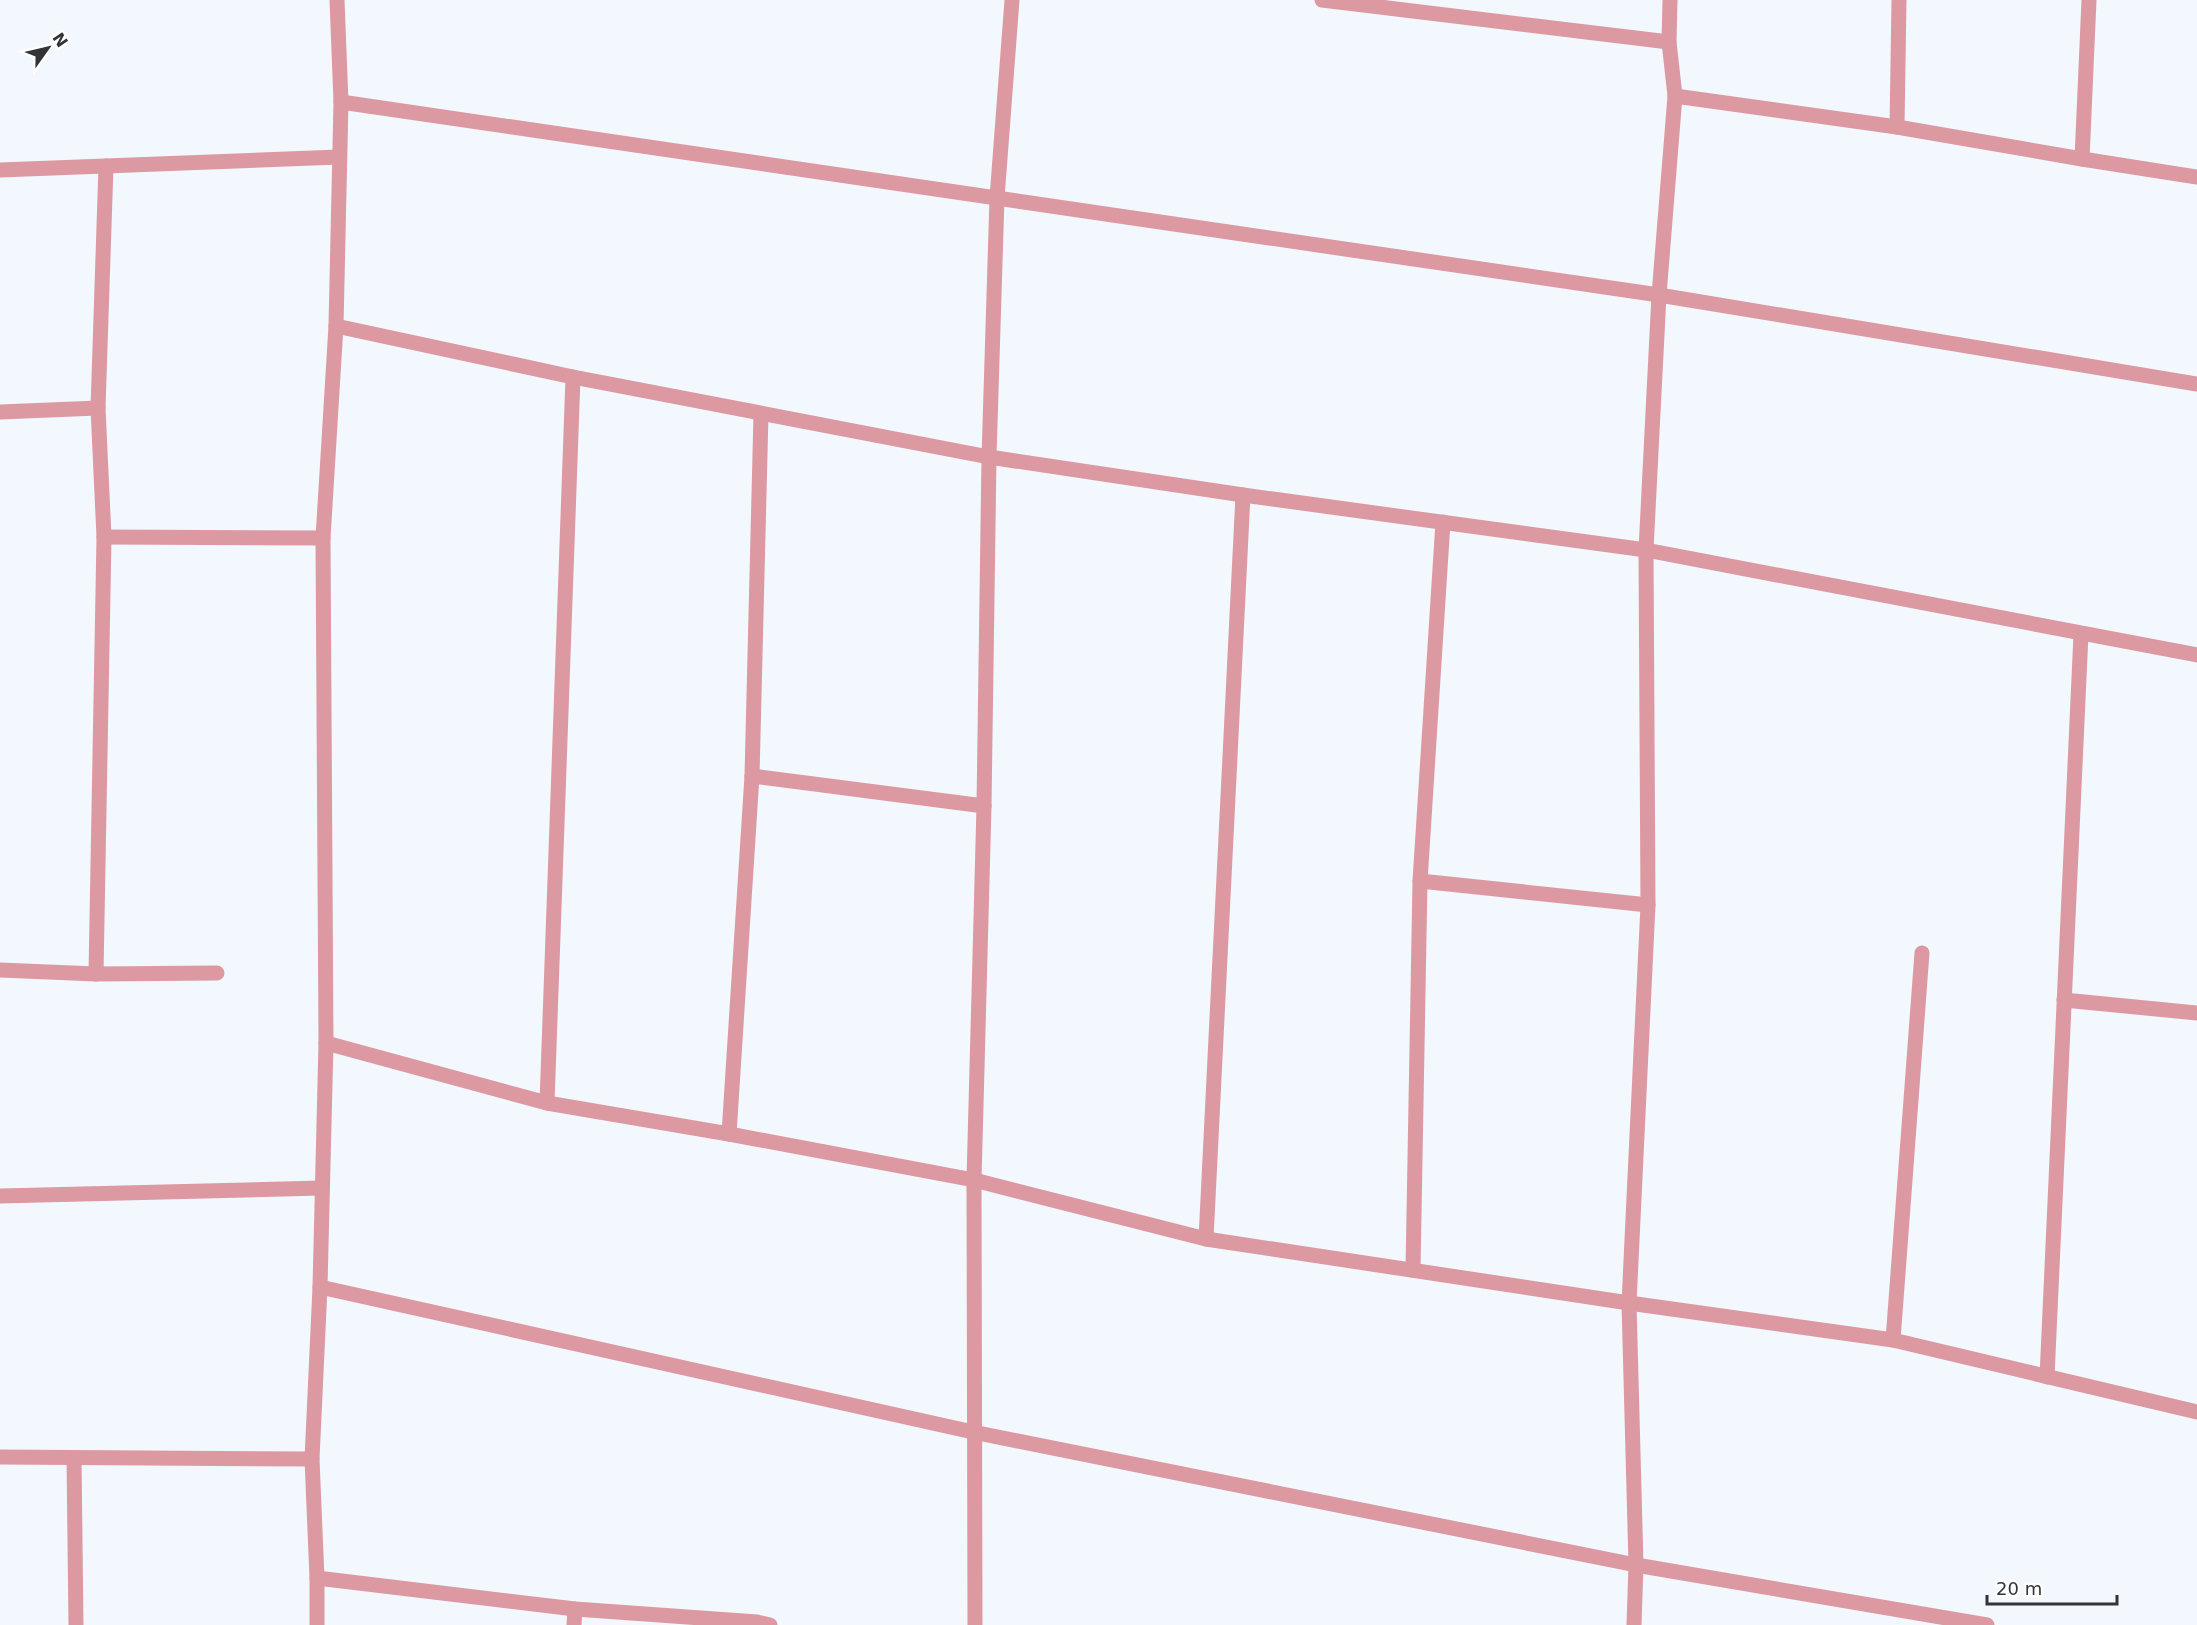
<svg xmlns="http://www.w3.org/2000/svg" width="2197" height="1625" viewBox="0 0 2197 1625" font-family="'DejaVu Sans',sans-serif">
<rect width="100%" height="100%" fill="#f2f8fe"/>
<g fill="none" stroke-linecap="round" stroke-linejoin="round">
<g stroke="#dc99a1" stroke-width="15">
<path d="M1322,0L1669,42"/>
<path d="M1675,96L1897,127L2082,159L2197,177"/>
<path d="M341,102L1659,295L2197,384"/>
<path d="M1897,127L1899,0"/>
<path d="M2082,159L2089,0"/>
<path d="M0,170L339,157"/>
<path d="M336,326L573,377L989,457L1243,495L1646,550L2197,655"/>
<path d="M0,412L98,408"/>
<path d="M104,537L323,538"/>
<path d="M752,776L984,806"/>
<path d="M1420,881L1648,905"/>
<path d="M0,970L96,974L217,973"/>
<path d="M96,974L104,537L98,408L106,166"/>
<path d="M2064,1000L2197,1013"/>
<path d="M326,1043L547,1103L729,1134L974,1180L1206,1239L1629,1303L1893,1340L2197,1412"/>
<path d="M547,1103L573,377"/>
<path d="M729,1134L752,776L761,414"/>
<path d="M0,1196L322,1188"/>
<path d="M1206,1239L1243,495"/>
<path d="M1413,1270L1420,881L1443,522"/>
<path d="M320,1287L973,1432L1636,1565L1987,1625"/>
<path d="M1893,1340L1922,953"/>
<path d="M2047,1377L2081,634"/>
<path d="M0,1457L312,1459"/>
<path d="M74,1458L76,1625"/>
<path d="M317,1578L575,1609L757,1622L770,1625"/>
<path d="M317,1625V1578L312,1459L320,1287L326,1043L323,538L336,326L341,102L337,0"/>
<path d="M574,1625L575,1609"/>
<path d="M975,1625L974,1180L984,806L989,457L997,198L1012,0"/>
<path d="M1634,1625L1636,1565L1629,1303L1648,905L1646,550L1659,295L1675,96L1669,42L1670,0"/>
</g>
</g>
<g transform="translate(48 48) rotate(56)" stroke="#ffffff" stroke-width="4.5" paint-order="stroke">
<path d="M0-4.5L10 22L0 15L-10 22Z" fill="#323436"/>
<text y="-9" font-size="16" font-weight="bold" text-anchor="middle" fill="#323436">N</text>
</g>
<path d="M1987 1595v9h130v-9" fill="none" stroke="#323436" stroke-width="3"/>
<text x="1996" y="1595" font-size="18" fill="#323436" stroke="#ffffff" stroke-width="4.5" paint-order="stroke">20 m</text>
</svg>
